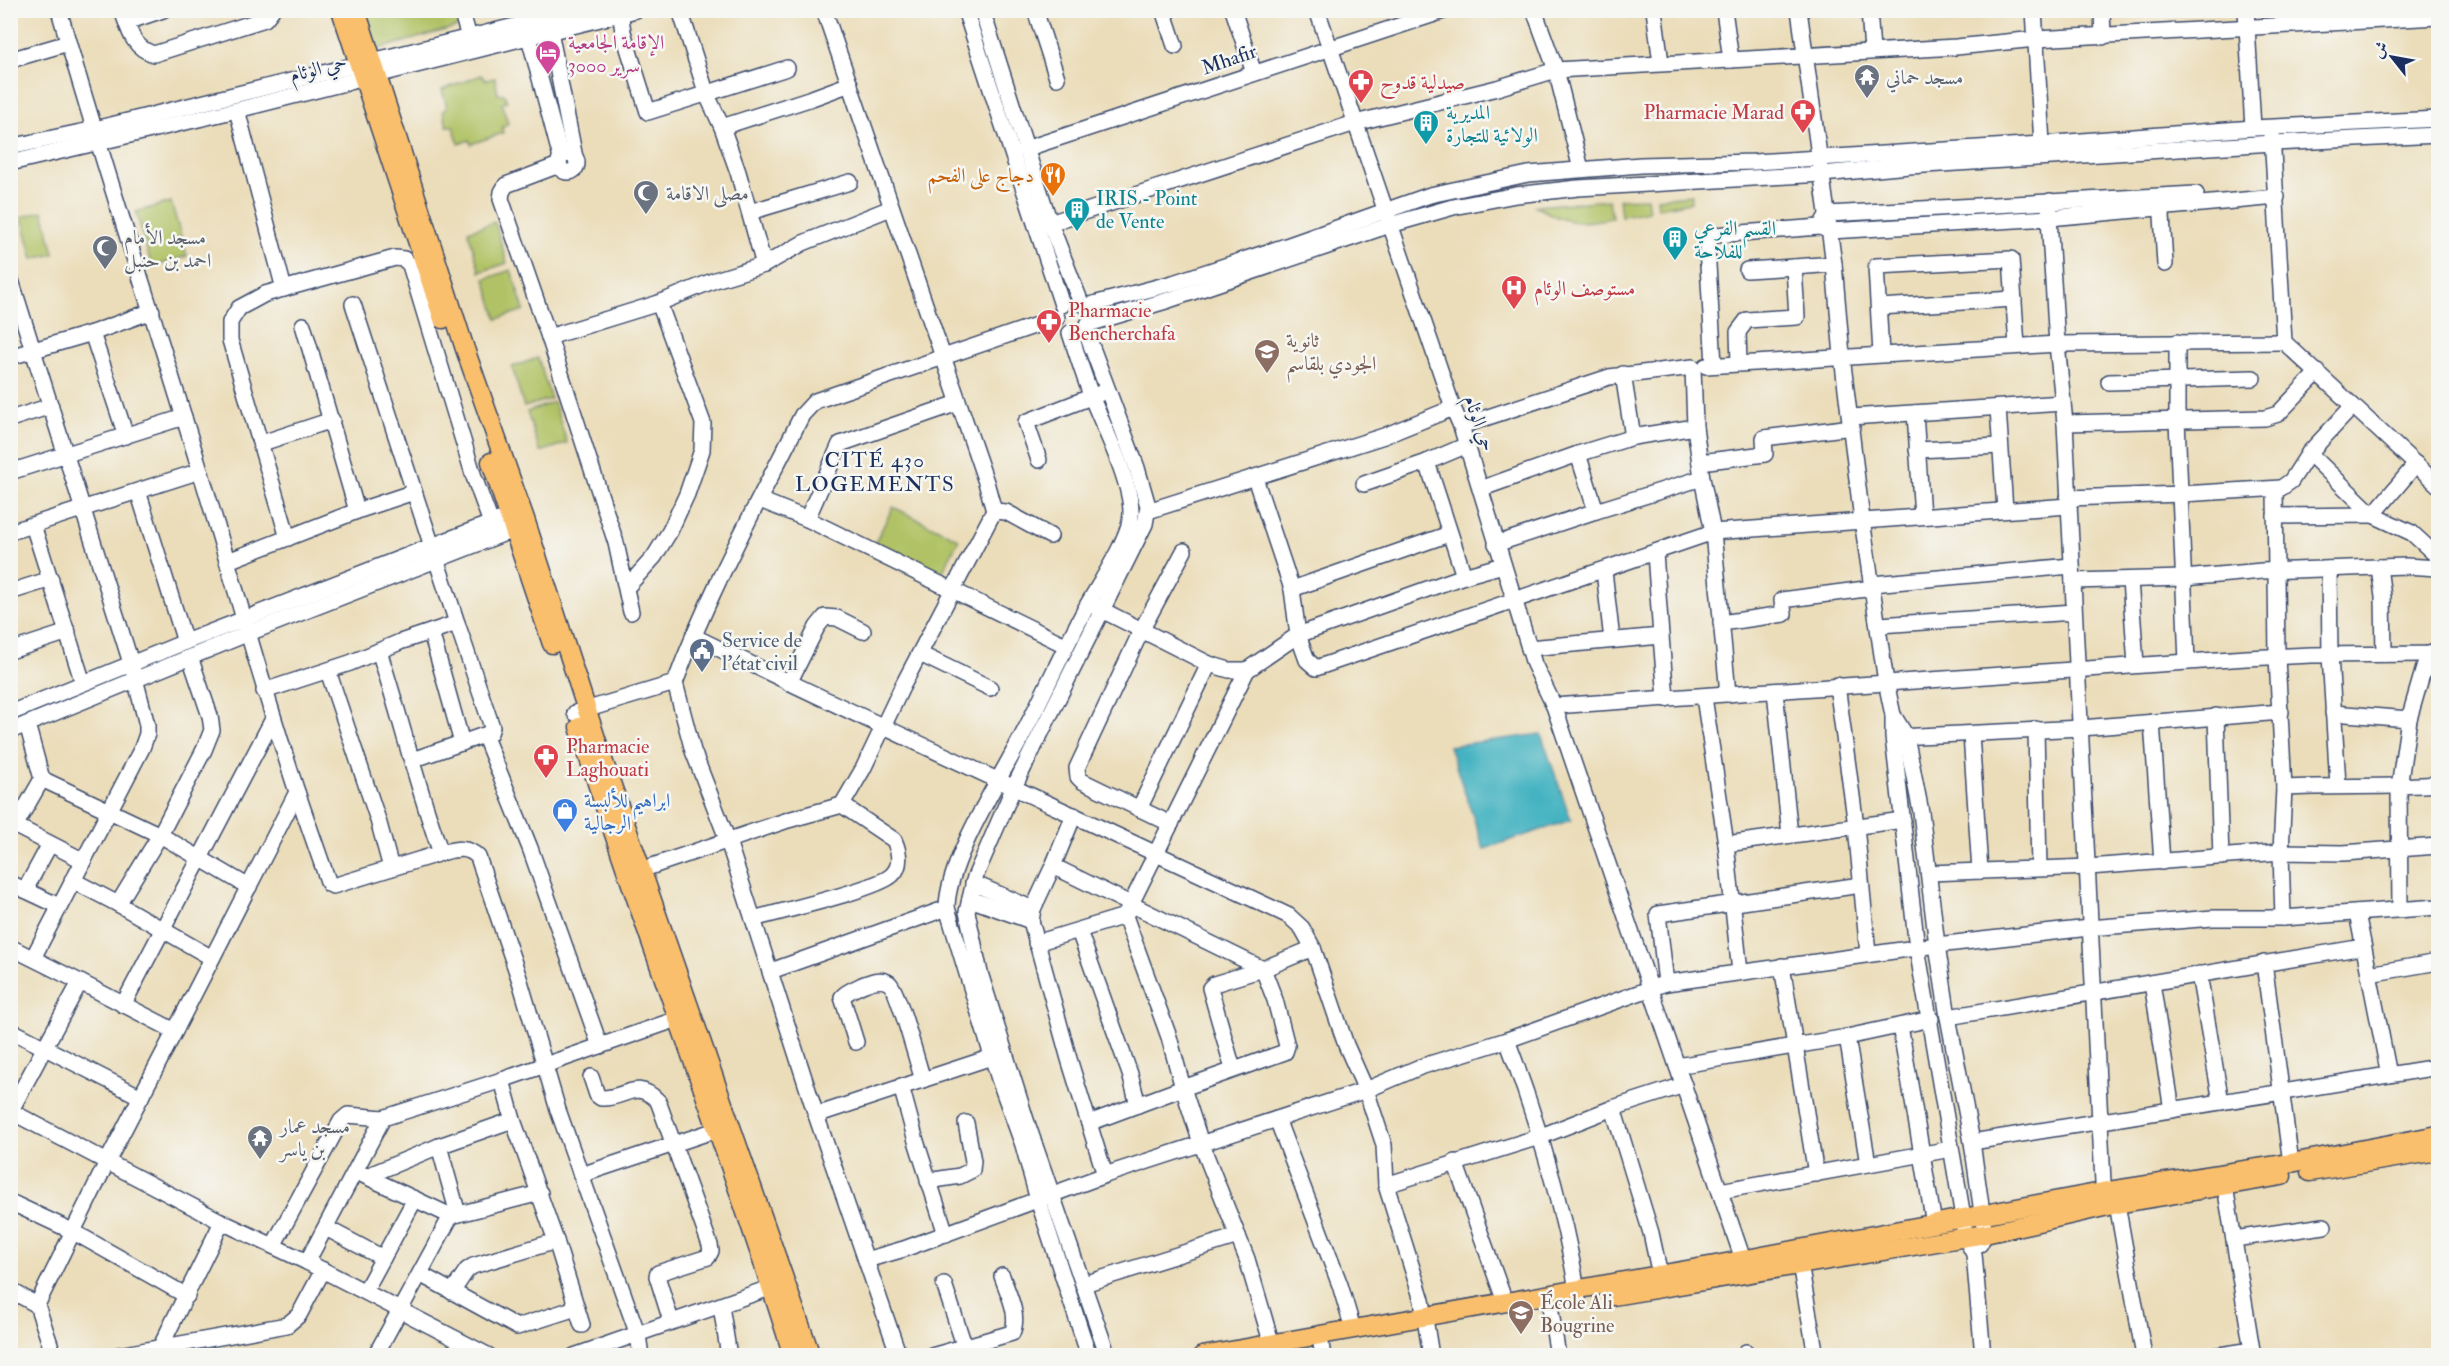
<svg xmlns="http://www.w3.org/2000/svg" width="2449" height="1366" viewBox="0 0 2449 1366" font-family="'IM FELL Double Pica',Amiri,serif">
<rect width="100%" height="100%" fill="#f6f6f2"/>
<filter id="ink" filterUnits="userSpaceOnUse"><feTurbulence type="fractalNoise" baseFrequency=".0167" numOctaves="2"/><feDisplacementMap in="SourceGraphic" scale="12" xChannelSelector="R" yChannelSelector="G"/><feConvolveMatrix kernelMatrix="1 2 1 2 8 2 1 2 1" color-interpolation-filters="sRGB"/></filter>
<filter id="wash" filterUnits="userSpaceOnUse"><feTurbulence type="fractalNoise" baseFrequency=".008" numOctaves="4" result="noise"/><feDisplacementMap in="SourceGraphic" scale="24" xChannelSelector="R" yChannelSelector="G"/><feGaussianBlur stdDeviation="1.35" result="paint"/><feColorMatrix in="noise" values="0 0 0 0 0 0 0 0 0 0 0 0 0 0 0 0 0 1.4 0 .05"/><feComposite in="paint" operator="in"/></filter>
<g filter="url(#wash)">
<rect width="100%" height="100%" fill="#ebddb9"/>
<g fill="#b0c265" stroke="#667862" stroke-width="1.5">
<path d="M359,11H456L460,26L371,51Z"/>
<path d="M481,75L486,80L495,78L498,94H504L507,101L502,104L508,123L502,128L503,133L471,144L469,140L459,144L453,126H447L443,111L447,107L442,90Z"/>
<path d="M1692,195L1691,202L1658,208L1657,198Z"/>
<path d="M1647,198L1649,211L1621,216L1619,199Z"/>
<path d="M1609,200L1612,218C1573,225 1569,224 1535,206Z"/>
<path d="M171,202L187,256L152,267L136,212Z"/>
<path d="M43,211L54,254L33,259L22,217Z"/>
<path d="M495,222L507,263L480,272L468,231Z"/>
<path d="M511,270L524,310L497,319L485,279Z"/>
<path d="M538,358L551,399L524,407L512,367Z"/>
<path d="M554,402L567,443L540,452L527,412Z"/>
<path d="M893,507L959,539L941,575L875,543Z"/>
</g>
<path fill="#45b3c1" stroke="#307190" stroke-width="1.5" d="M1541,734L1571,820L1484,849L1449,746Z"/>
</g>
<g filter="url(#ink)">
<g fill="none" stroke-linecap="round" stroke-linejoin="round">
<defs>
<g id="minor">
<path d="M59,10C103,165 154,317 200,470C233,578 262,686 297,792L175,1031L80,982"/>
<path d="M122,10C129,29 132,48 154,54L265,19L272,10"/>
<path d="M461,10L469,37"/>
<path d="M620,10L623,32L648,112L787,68"/>
<path d="M680,10L707,95L722,127L738,172L764,265"/>
<path d="M824,10L986,482L994,511"/>
<path d="M965,10L1062,305"/>
<path d="M982,10L1050,223L1081,303"/>
<path d="M1035,10L1057,78"/>
<path d="M1163,10L1175,46"/>
<path d="M1233,10L1254,73"/>
<path d="M1317,10L1453,408L1461,426L1534,664L1554,706L2246,658L2311,655L2428,654L2437,652L2438,648"/>
<path d="M1534,10L1556,70L1581,169"/>
<path d="M1654,10L1661,63"/>
<path d="M1724,10L1731,60"/>
<path d="M1799,10L1834,264L1842,356L1862,520L1886,682L1893,715V737L1917,948L1963,1217L1965,1237L1974,1254L1983,1356"/>
<path d="M1869,10L1872,51"/>
<path d="M2034,10L2042,144"/>
<path d="M2102,10L2103,37"/>
<path d="M2246,10L2253,128"/>
<path d="M127,22L163,10"/>
<path d="M550,31L575,158"/>
<path d="M529,37L561,158"/>
<path d="M10,60L68,43"/>
<path d="M237,110L284,289"/>
<path d="M722,127L812,98L850,84"/>
<path d="M2272,134L2284,342L2353,406"/>
<path d="M10,147L95,129L580,10"/>
<path d="M1025,149L1447,10"/>
<circle cx="568" cy="163" r="9"/>
<path d="M10,163L237,110L636,10"/>
<path d="M559,165L506,185L502,192L501,199L549,337L616,543L631,612"/>
<path d="M2161,199L2165,264"/>
<path d="M2050,201L2049,218L2057,344L2065,423L2104,1202"/>
<path d="M750,212L850,182"/>
<path d="M1823,222L1828,214L2196,194"/>
<path d="M1050,223L1355,123L1497,88L1556,70L1956,47L2036,39L2438,17"/>
<path d="M1747,270L1794,267"/>
<path d="M10,277L131,663L147,725V734L142,748L33,958"/>
<path d="M1086,306L1173,283L1286,246L1430,195L1528,174L1641,165L1754,162L2042,144L2253,128L2438,119"/>
<path d="M1879,307L2014,299"/>
<path d="M1088,324L1169,300L1390,225L1453,207L1516,195L1578,188L1822,174L1909,166L2273,143L2438,135"/>
<path d="M303,325L357,511"/>
<path d="M1085,329L1137,468L1148,506L1145,524L1013,789L975,877L967,912L980,973L1026,1120L1108,1356"/>
<path d="M92,333L126,436"/>
<path d="M1070,333C1077,355 1084,376 1092,398C1104,428 1132,483 1131,514C1130,537 1100,583 1088,604C1064,648 1044,694 1021,738C999,781 947,862 947,908L999,1079L1023,1145L1038,1200L1089,1356"/>
<path d="M549,337L659,303L715,280L764,265L803,243L891,208"/>
<path d="M2177,342V420L2187,662"/>
<path d="M1881,354L1876,266L2011,259L2017,346"/>
<path d="M10,357L92,333L152,311"/>
<path d="M1739,363L1738,332L1747,320L1797,317L1794,267L1834,264"/>
<path d="M1714,365L1707,248L1710,239L1715,235L1820,227L1830,231L2049,218L2277,197"/>
<path d="M1706,366L2057,344L2284,342"/>
<path d="M1623,374L1633,437"/>
<path d="M2109,382L2253,378"/>
<path d="M1998,408L2005,510"/>
<path d="M1915,413L1922,516"/>
<path d="M1851,417L2063,403"/>
<path d="M10,419L51,406"/>
<path d="M2065,423L2265,418L2278,414L2318,372"/>
<path d="M1461,426L1609,377L1693,367L1695,427L1702,478L1596,511L1578,454L1480,489"/>
<path d="M262,443L332,420"/>
<path d="M1917,450L2000,446"/>
<path d="M2309,453L2373,515L2412,533L2438,557"/>
<path d="M1578,454L1633,437L1695,427"/>
<path d="M1039,460L1026,422L1101,393"/>
<path d="M1700,462L1765,454L1764,438L1852,427"/>
<path d="M10,472L184,417"/>
<path d="M1255,478L1292,589L1298,635L1307,660L1316,668L1713,532L1702,478"/>
<path d="M1364,484L1427,462"/>
<path d="M2275,489L2277,658L2284,788L2281,852L2283,918"/>
<path d="M138,491L185,642"/>
<path d="M2068,498L2182,494L2281,488L2291,481L2309,453L2353,406L2438,485"/>
<path d="M760,500L807,519L1065,645"/>
<path d="M1148,511L1384,436L1453,408"/>
<path d="M2275,516L2373,515L2416,464"/>
<path d="M807,519L840,444L958,403"/>
<path d="M33,525L83,683"/>
<path d="M10,532L200,471"/>
<path d="M288,538L230,340V322L239,308L265,294L395,258L404,259L410,265L474,477L491,523"/>
<path d="M1496,544L1596,511"/>
<path d="M228,561L357,511L414,492"/>
<path d="M2379,567L2383,597L2384,654"/>
<path d="M2329,569L2330,655L2338,785"/>
<path d="M1604,571L1612,640"/>
<path d="M1464,576L1427,462L1467,445"/>
<path d="M2130,580L2136,665"/>
<path d="M2073,581L2184,578L2262,571L2406,566L2438,568"/>
<path d="M1872,584L2071,566"/>
<path d="M627,587L654,557L670,531L687,494L702,450L703,423L659,303"/>
<path d="M1292,589L1449,534"/>
<path d="M10,592L51,579"/>
<path d="M1094,606L1209,664L1229,670H1247"/>
<path d="M1721,623L1784,614L1782,600L1873,588"/>
<path d="M1879,625L2074,612"/>
<path d="M431,632L462,743"/>
<path d="M693,636C890,732 1090,822 1289,916L1302,928L1313,948L1346,1045L1366,1090L1384,1145L1386,1185L1422,1300L1431,1356"/>
<path d="M1661,636L1666,699"/>
<path d="M1529,648L1661,636L1655,553"/>
<path d="M10,651L68,632"/>
<path d="M920,654L990,688"/>
<path d="M328,671L378,820L391,868"/>
<path d="M675,683L693,751L728,841L816,1115L899,1356"/>
<path d="M789,683L817,627L825,617L837,618L863,631"/>
<path d="M1837,685L1856,826L1868,954"/>
<path d="M264,691L350,663L400,642L457,623L353,304"/>
<path d="M1775,691L1790,835"/>
<path d="M1728,694L1713,532L2068,506"/>
<path d="M1704,697L1726,844L1740,972"/>
<path d="M1554,706L1747,1271"/>
<path d="M10,713L185,642L499,520"/>
<path d="M575,713L675,683C709,591 758,503 802,415L815,401L1057,318"/>
<path d="M2333,713L2409,719"/>
<path d="M1893,715L1906,736L1921,812L1937,945L1948,1017L1972,1142L1985,1234L1980,1244"/>
<path d="M2216,716L2221,857"/>
<path d="M2152,722L2162,862"/>
<path d="M27,724L42,779L160,835L249,887"/>
<path d="M2036,729L2039,868"/>
<path d="M10,731L249,633L523,526"/>
<path d="M1971,734L1980,871"/>
<path d="M485,737L530,848L600,1046"/>
<path d="M1898,737L2081,728L2281,712"/>
<path d="M412,760L490,733L492,727L457,623"/>
<path d="M2284,788C2336,785 2387,788 2438,784"/>
<path d="M297,792L329,884L333,886L441,853C417,787 401,718 379,651"/>
<path d="M1139,809L1209,664"/>
<path d="M1074,815L1053,866L1263,969L1313,948"/>
<path d="M10,823L82,860"/>
<path d="M1171,824L1082,781L1078,777L1077,768L1142,629L1184,551"/>
<path d="M15,826L42,779"/>
<path d="M1726,844L1903,820"/>
<path d="M441,853C455,849 468,846 478,857L520,981L558,1110L638,1335L641,1356"/>
<path d="M1053,866L1033,909L1031,921L1069,1059L1105,1175"/>
<path d="M632,873L788,820L842,805L863,769L902,687L994,511L1006,512L1050,536"/>
<path d="M1929,873L2089,867L2281,852L2343,853L2438,846"/>
<path d="M72,880L118,904L212,958"/>
<path d="M10,883L59,906"/>
<path d="M973,883L1033,909"/>
<path d="M25,890L50,844"/>
<path d="M970,899L1031,921"/>
<path d="M118,904L160,835L204,750L212,730L210,716L190,657"/>
<path d="M2400,909L2399,787L2409,719L2428,654"/>
<path d="M2357,913L2389,1075"/>
<path d="M753,919C778,912 878,889 892,875C902,866 899,851 894,840L842,805"/>
<path d="M1079,931L1130,1074L1138,1105"/>
<path d="M1036,943L1125,916"/>
<path d="M10,947L80,982L10,1112"/>
<path d="M2264,963L2291,1163"/>
<path d="M1782,966L1816,1174"/>
<path d="M771,971L947,908"/>
<path d="M2199,974L2221,1102"/>
<path d="M2369,974L2438,962"/>
<path d="M1666,983L1658,914L1861,885"/>
<path d="M2152,983L2172,1110"/>
<path d="M123,1005L273,719"/>
<path d="M1948,1017L2363,947"/>
<path d="M1900,1026L1934,1224"/>
<path d="M10,1030L141,1097"/>
<path d="M1847,1037L1868,1164"/>
<path d="M1507,1040C1530,1101 1550,1165 1565,1229C1570,1253 1576,1277 1578,1301"/>
<path d="M856,1042L842,997C847,991 855,989 862,985C870,982 881,977 889,983C898,989 918,1065 923,1080"/>
<path d="M1677,1066L1847,1037L1931,1019"/>
<path d="M1233,1069L1210,988L1214,984L1263,969L1275,1000L1287,1046L1285,1052L1183,1088L1201,1143L1247,1259L1274,1352"/>
<path d="M591,1077L597,1095L601,1098C626,1099 635,1078 658,1101L710,1245L711,1251L708,1257L658,1273L657,1276L671,1321"/>
<path d="M502,1080L513,1120L556,1241L582,1325"/>
<path d="M901,1086L916,1141L946,1234"/>
<path d="M1613,1108L1651,1233L1660,1275"/>
<path d="M10,1111L222,1222L307,1262L489,1356"/>
<path d="M816,1115L992,1057"/>
<path d="M1277,1119L1340,1285L1353,1329"/>
<path d="M1089,1123L1183,1088L1169,1037L1125,916L1247,670L1298,635L1464,576L1503,565"/>
<path d="M1972,1142L2438,1067"/>
<path d="M439,1146L458,1214"/>
<path d="M1455,1162L1505,1302"/>
<path d="M361,1174L451,1216"/>
<path d="M581,1175L728,1126"/>
<path d="M367,1176L439,1146L513,1120"/>
<path d="M928,1181L960,1176L972,1170L973,1161L966,1123"/>
<path d="M1386,1185L1539,1137L1613,1108L1684,1085"/>
<path d="M2225,1186L2253,1356"/>
<path d="M1720,1191L1951,1149"/>
<path d="M10,1202L72,1231L187,1296"/>
<path d="M2117,1204L2144,1356"/>
<path d="M326,1228L383,1258"/>
<path d="M2234,1239L2324,1226"/>
<path d="M273,1246L341,1121L348,1115L383,1118"/>
<path d="M866,1260L904,1249L1105,1175L1366,1090L1420,1067L1507,1040L1666,983L1937,945L2089,928L2213,918H2283L2438,907"/>
<path d="M307,1262L383,1118L502,1080L689,1015"/>
<path d="M1800,1264L1816,1356"/>
<path d="M420,1274L517,1327L576,1308"/>
<path d="M944,1284L965,1348"/>
<path d="M1084,1284L1238,1236"/>
<path d="M10,1290L37,1305"/>
<path d="M365,1291L415,1199"/>
<path d="M452,1292L467,1270L473,1266L556,1241"/>
<path d="M721,1306L729,1356"/>
<path d="M1550,1306L1558,1356"/>
<path d="M1321,1344L1323,1356"/>
<path d="M161,1346L222,1222"/>
<path d="M1746,1352L1747,1356"/>
<path d="M54,1356L37,1305L107,1162L175,1031"/>
<path d="M113,1356L287,1325L299,1315L323,1270"/>
<path d="M375,1356L451,1216L540,1193"/>
<path d="M574,1356L781,1284"/>
<path d="M932,1356L1012,1333C1020,1315 1008,1294 1002,1276"/>
<path d="M2214,1356L2252,1350"/>
</g>
<g id="major">
<path d="M341,10L443,319"/>
<path d="M356,10L465,349L525,519L602,757L811,1356"/>
<path d="M491,462L552,644"/>
<path d="M579,727C645,938 727,1144 793,1356"/>
<path d="M2310,1172L2438,1151"/>
<path d="M1613,1296L1985,1234L2117,1204L2282,1176"/>
<path d="M1202,1356L1715,1265L2102,1192L2291,1163L2438,1135"/>
</g>
</defs>
<use href="#minor" stroke="#3a496c" stroke-width="18"/>
<use href="#major" stroke="#3a496c" stroke-width="21"/>
<use href="#minor" stroke="#fff" stroke-width="15"/>
<use href="#major" stroke="#f9bf6c" stroke-width="18"/>
</g>
</g>
<defs>
<symbol id="hotel-pin" viewBox="-11 -11 22 30"><path d="M0 17L-7.5 6A9.5 9.5 0 1 1 7.5 6Z" fill="#d1479c" stroke="#f6f6f2"/><path d="M-6-4.5h1.5V1H6V5H4.5V3h-9V5H-6ZM-4 0a1.8 1.8 0 1 1 3.6 0ZM.5 0V-2.5h3Q6-2.5 6 0Z" fill="#fff"/></symbol>
<symbol id="temple-pin" viewBox="-11 -11 22 30"><path d="M0 17L-7.5 6A9.5 9.5 0 1 1 7.5 6Z" fill="#6b7280" stroke="#f6f6f2"/><path d="M0-6L5-2H3V0L6.5 2.5H4V6H1.5V3h-3V6H-4V2.5H-6.5L-3 0V-2H-5Z" fill="#fff"/></symbol>
<symbol id="pharmacy-pin" viewBox="-11 -11 22 30"><path d="M0 17L-7.5 6A9.5 9.5 0 1 1 7.5 6Z" fill="#e0444e" stroke="#f6f6f2"/><path d="M-2-6h4v4h4v4h-4v4h-4v-4h-4v-4h4Z" fill="#fff"/></symbol>
<symbol id="building-pin" viewBox="-11 -11 22 30"><path d="M0 17L-7.5 6A9.5 9.5 0 1 1 7.5 6Z" fill="#0f9aa8" stroke="#f6f6f2"/><path d="M-4-6H4V6H1V3H-1V6H-4ZM-2.5-4.3h1.7v1.8h-1.7ZM.8-4.3h1.7v1.8H.8ZM-2.5-1h1.7V.8h-1.7ZM.8-1h1.7V.8H.8Z" fill="#fff"/></symbol>
<symbol id="restaurant-pin" viewBox="-11 -11 22 30"><path d="M0 17L-7.5 6A9.5 9.5 0 1 1 7.5 6Z" fill="#e8710a" stroke="#f6f6f2"/><path d="M-5-6h1v4h1v-4h1v4h1v-4h1v5L-1.5 .5V6h-2V.5L-5-1ZM5-6V6H3V1.5H1.5Q1.5-4 5-6Z" fill="#fff"/></symbol>
<symbol id="mosque-pin" viewBox="-11 -11 22 30"><path d="M0 17L-7.5 6A9.5 9.5 0 1 1 7.5 6Z" fill="#6b7280" stroke="#f6f6f2"/><path d="M3.5-4.9A6 6 0 1 0 3.5 4.9A5 5 0 1 1 3.5-4.9Z" fill="#fff"/></symbol>
<symbol id="hospital-pin" viewBox="-11 -11 22 30"><path d="M0 17L-7.5 6A9.5 9.5 0 1 1 7.5 6Z" fill="#e0444e" stroke="#f6f6f2"/><path d="M-5-5h3v3.5h4V-5h3V5h-3V1.5h-4V5h-3Z" fill="#fff"/></symbol>
<symbol id="school-pin" viewBox="-11 -11 22 30"><path d="M0 17L-7.5 6A9.5 9.5 0 1 1 7.5 6Z" fill="#8d6e63" stroke="#f6f6f2"/><path d="M0-5L7-2L0 1L-7-2ZM-4 1L0 2.5L4 1V4Q0 6-4 4Z" fill="#fff"/></symbol>
<symbol id="civic-pin" viewBox="-11 -11 22 30"><path d="M0 17L-7.5 6A9.5 9.5 0 1 1 7.5 6Z" fill="#5c6f8a" stroke="#f6f6f2"/><path d="M-.6-6.5H3V-4.5H.6V-3L4-1V1h2V6H-6V1h2V-1L-.6-3ZM-1.2 2.5V6h2.4V2.5Z" fill="#fff"/></symbol>
<symbol id="shop-pin" viewBox="-11 -11 22 30"><path d="M0 17L-7.5 6A9.5 9.5 0 1 1 7.5 6Z" fill="#3f7fe0" stroke="#f6f6f2"/><path d="M-5-2.5h2.3a2.7 3.5 0 0 1 5.4 0H5L5.5 6h-11ZM-1.5-2.5h3a1.5 2.3 0 0 0-3 0Z" fill="#fff"/></symbol>
</defs>
<g fill-rule="evenodd">
<use href="#hotel-pin" x="533" y="38" width="30" height="40"/>
<use href="#temple-pin" x="1852" y="62" width="30" height="40"/>
<use href="#pharmacy-pin" x="1346" y="67" width="30" height="40"/>
<use href="#pharmacy-pin" x="1788" y="97" width="30" height="40"/>
<use href="#building-pin" x="1411" y="108" width="30" height="40"/>
<use href="#restaurant-pin" x="1038" y="160" width="30" height="40"/>
<use href="#mosque-pin" x="631" y="178" width="30" height="40"/>
<use href="#building-pin" x="1062" y="195" width="30" height="40"/>
<use href="#building-pin" x="1660" y="224" width="30" height="40"/>
<use href="#mosque-pin" x="90" y="233" width="30" height="40"/>
<use href="#hospital-pin" x="1499" y="273" width="30" height="40"/>
<use href="#pharmacy-pin" x="1034" y="307" width="30" height="40"/>
<use href="#school-pin" x="1252" y="337" width="30" height="40"/>
<use href="#civic-pin" x="687" y="636" width="30" height="40"/>
<use href="#pharmacy-pin" x="531" y="742" width="30" height="40"/>
<use href="#shop-pin" x="550" y="796" width="30" height="40"/>
<use href="#temple-pin" x="245" y="1123" width="30" height="40"/>
<use href="#school-pin" x="1506" y="1298" width="30" height="40"/>
</g>
<g text-anchor="middle" stroke-width="5" stroke-linejoin="round" paint-order="stroke">
<g font-size="20" fill="#b23c85" stroke="#f6f6f2" text-anchor="start">
<text x="568" y="49">الإقامة الجامعية<tspan x="568" dy="23">3000 سرير</tspan></text>
</g>
<g font-size="20" fill="#1b2f5e" stroke="#f6f6f2">
<text transform="translate(1229 59) rotate(-19)" y="7">Mhafir</text>
<text transform="translate(318 68) rotate(-14)" y="7">حي الوئام</text>
<text transform="translate(1480 423) rotate(71)" y="7">حي الوئام</text>
</g>
<g font-size="20" fill="#5b616d" stroke="#f6f6f2" text-anchor="start">
<text x="1886" y="84">مسجد حماني</text>
<text x="666" y="200">مصلى الاقامة</text>
<text x="124" y="244">مسجد الأمام<tspan x="124" dy="23">احمد بن حنبل</tspan></text>
<text x="280" y="1133">مسجد عمار<tspan x="280" dy="23">بن ياسر</tspan></text>
</g>
<g font-size="20" fill="#be3a42" stroke="#f6f6f2" text-anchor="start">
<text x="1380" y="89">صيدلية قدوح</text>
<text x="1784" y="119" text-anchor="end">Pharmacie Marad</text>
<text x="1534" y="295">مستوصف الوئام</text>
<text x="1068" y="317">Pharmacie<tspan x="1068" dy="23">Bencherchafa</tspan></text>
<text x="566" y="753">Pharmacie<tspan x="566" dy="23">Laghouati</tspan></text>
</g>
<g font-size="20" fill="#0d838f" stroke="#f6f6f2" text-anchor="start">
<text x="1446" y="119">المديرية<tspan x="1446" dy="23">الولائية للتجارة</tspan></text>
<text x="1096" y="205">IRIS - Point<tspan x="1096" dy="23">de Vente</tspan></text>
<text x="1694" y="235">القسم الفرعي<tspan x="1694" dy="23">للفلاحة</tspan></text>
</g>
<g font-size="20" fill="#c56008" stroke="#f6f6f2" text-anchor="end">
<text x="1034" y="182">دجاج على الفحم</text>
</g>
<g font-size="20" fill="#785e54" stroke="#f6f6f2" text-anchor="start">
<text x="1286" y="347">ثانوية<tspan x="1286" dy="23">الجودي بلقاسم</tspan></text>
<text x="1540" y="1309">École Ali<tspan x="1540" dy="23">Bougrine</tspan></text>
</g>
<g font-size="20" fill="#4e5e75" stroke="#f6f6f2" text-anchor="start">
<text x="722" y="647">Service de<tspan x="722" dy="23">l'état civil</tspan></text>
</g>
<g font-size="20" fill="#366cbe" stroke="#f6f6f2" text-anchor="start">
<text x="584" y="807">ابراهيم للألبسة<tspan x="584" dy="23">الرجالية</tspan></text>
</g>
<g font-size="21" letter-spacing="1.5" fill="#1b2f5e" stroke="#f6f6f2">
<text x="875" y="467">CITÉ 430<tspan x="875" dy="24">LOGEMENTS</tspan></text>
</g>
</g>
<rect width="2449" height="1366" fill="none" stroke="#f6f6f2" stroke-width="36"/>
<g transform="translate(2392 57) rotate(301)" stroke="#f6f6f2" stroke-width="4.5" paint-order="stroke">
<path d="M0-4.5L10 22L0 15L-10 22Z" fill="#1b2f5e"/>
<text y="-9" font-size="16" font-weight="bold" text-anchor="middle" fill="#1b2f5e">ش</text>
</g>
</svg>
